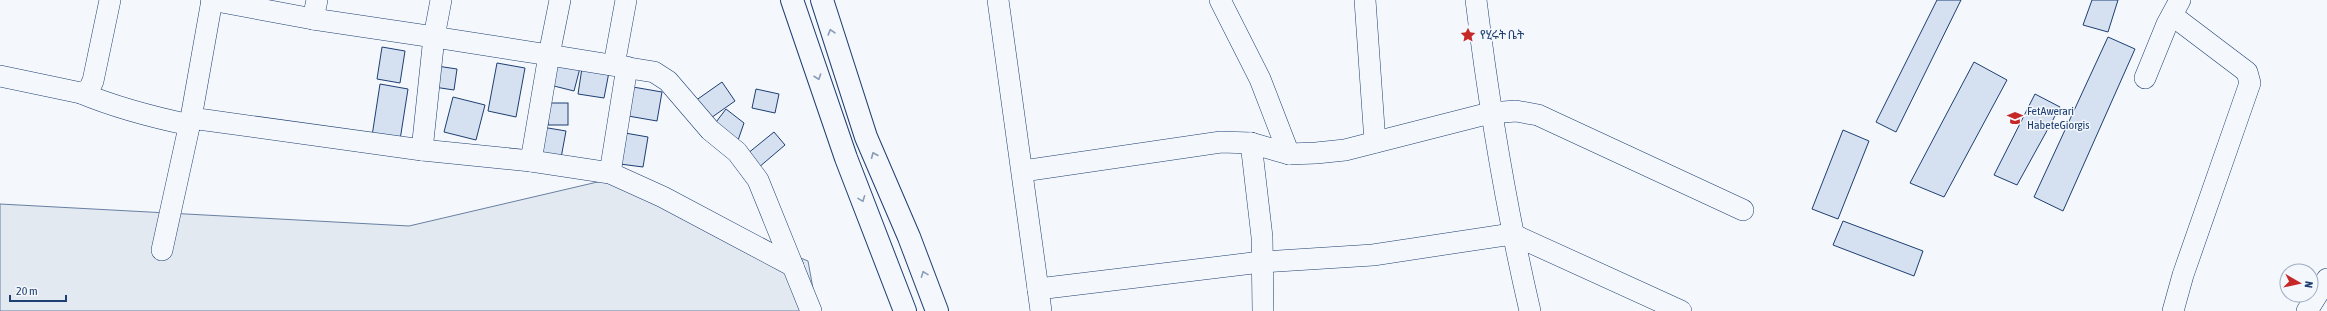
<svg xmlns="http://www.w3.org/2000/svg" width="2327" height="311" viewBox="0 0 2327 311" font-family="'Asap Condensed','Noto Sans Ethiopic',sans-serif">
<rect width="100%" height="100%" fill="#f4f7fb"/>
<path fill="#e3e9f0" stroke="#687fa3" d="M606,180L808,261L817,311H0V204L409,226Z"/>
<g fill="#d5e0f0" stroke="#1d3f73">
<path d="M1937,0H1961L1896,132L1876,122Z"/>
<path d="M2092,0H2118L2108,32L2083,25Z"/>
<path d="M2108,37L2135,49L2063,211L2034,197Z"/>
<path d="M382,47L405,51L400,83L377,79Z"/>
<path d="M556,61L580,68L574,91L550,85Z"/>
<path d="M1974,62L2007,80L1944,197L1910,183Z"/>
<path d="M497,63L525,68L516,117L488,111Z"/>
<path d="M437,66L457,69L454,90L434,87Z"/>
<path d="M582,68L609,72L604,98L578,94Z"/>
<path d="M722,82L735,101L708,120L695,101Z"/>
<path d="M380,84L408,89L400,140L372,136Z"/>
<path d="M633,87L662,92L657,121L628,116Z"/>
<path d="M756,89L779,94L775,113L752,108Z"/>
<path d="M2035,94L2060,107L2017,185L1994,175Z"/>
<path d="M453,97L485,105L476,140L444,132Z"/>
<rect x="548" y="103" width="20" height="22"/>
<path d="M726,109L744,123L735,149L710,130Z"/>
<path d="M542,127L566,131L561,158L537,155Z"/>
<path d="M1843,130L1869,141L1838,219L1812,209Z"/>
<path d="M774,132L785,145L758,168L747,154Z"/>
<path d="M625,133L648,137L643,167L620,164Z"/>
<path d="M1843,221L1923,251L1914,276L1833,245Z"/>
</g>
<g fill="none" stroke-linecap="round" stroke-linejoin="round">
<defs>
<g id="minor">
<path d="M211,0L313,19L434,37L441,0"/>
<path d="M212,0L191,118L422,150L434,37L549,55L560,0"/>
<path d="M998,0L1041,311"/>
<path d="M1220,0L1260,79L1289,154"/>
<path d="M1365,0L1375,142"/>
<path d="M1476,0C1489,105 1506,208 1530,311"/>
<path d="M2173,16L2247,72L2250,83L2183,275L2173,311"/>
<path d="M313,19L317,0"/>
<path d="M614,65L626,0"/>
<path d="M0,76L81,93L89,89L93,81L110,0"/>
<path d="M2145,78L2167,24L2180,0"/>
<path d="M81,93C117,108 152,117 190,125"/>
<path d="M422,150L531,161L549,55L654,72L668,81L710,130L737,152L758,180L811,311"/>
<path d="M531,161L610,173L663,197L793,266"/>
<path d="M1023,171L1221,142L1251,143"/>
<path d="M610,173L627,67"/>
<path d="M162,250L191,118"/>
<path d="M1038,289L1261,262L1373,255L1512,234L1681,311"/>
<path d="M1263,311L1262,237L1251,143L1289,154L1316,153L1345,150L1490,113L1516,111L1538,115L1743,210"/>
<path d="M2307,311L2327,279"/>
</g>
<g id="major">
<path d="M792,0L846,158L905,311"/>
<path d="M822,0L866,137L909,237L937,311"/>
</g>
</defs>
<use href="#minor" stroke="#1d3f73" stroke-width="22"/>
<use href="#major" stroke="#1d3f73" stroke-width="24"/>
<use href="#minor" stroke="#f4f7fb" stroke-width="21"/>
<use href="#major" stroke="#f4f7fb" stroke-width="22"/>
</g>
<defs><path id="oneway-chevron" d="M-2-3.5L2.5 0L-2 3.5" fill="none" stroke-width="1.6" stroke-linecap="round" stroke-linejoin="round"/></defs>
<g stroke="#889bb7">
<use href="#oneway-chevron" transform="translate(831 32) rotate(-106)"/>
<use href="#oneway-chevron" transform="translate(818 77) rotate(71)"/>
<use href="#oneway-chevron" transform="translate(874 155) rotate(-113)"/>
<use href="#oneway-chevron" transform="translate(862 199) rotate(69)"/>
<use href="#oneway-chevron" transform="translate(924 274) rotate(-111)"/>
</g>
<defs>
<symbol id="sight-bare" viewBox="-9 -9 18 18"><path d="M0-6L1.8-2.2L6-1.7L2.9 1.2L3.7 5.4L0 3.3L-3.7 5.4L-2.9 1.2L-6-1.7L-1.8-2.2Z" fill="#c62828" stroke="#f4f7fb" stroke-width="2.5" paint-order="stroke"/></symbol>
<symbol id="school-bare" viewBox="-9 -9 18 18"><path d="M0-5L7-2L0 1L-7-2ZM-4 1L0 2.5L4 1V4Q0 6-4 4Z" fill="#c62828" stroke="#f4f7fb" stroke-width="2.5" paint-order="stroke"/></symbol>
</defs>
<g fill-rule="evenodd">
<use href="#sight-bare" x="1457" y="24" width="22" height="22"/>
<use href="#school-bare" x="2004" y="107" width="22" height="22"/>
</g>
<g text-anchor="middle" stroke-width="3" stroke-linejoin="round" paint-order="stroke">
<g font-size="12" fill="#1d3f73" stroke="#f4f7fb" text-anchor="start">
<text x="1480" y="39">የሂሩት ቤት</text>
<text x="2027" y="115">FetAwerari<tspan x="2027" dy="14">HabeteGiorgis</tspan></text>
</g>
</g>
<g transform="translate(2299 283) rotate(99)"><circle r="19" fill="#f4f7fb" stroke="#9eadc5"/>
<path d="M0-3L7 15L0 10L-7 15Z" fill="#c62828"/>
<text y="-6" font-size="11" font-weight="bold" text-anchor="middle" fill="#1d3f73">N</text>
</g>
<path d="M10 295v6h56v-6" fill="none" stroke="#1d3f73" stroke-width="2"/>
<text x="16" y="295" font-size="12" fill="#1d3f73" stroke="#f4f7fb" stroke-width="3" paint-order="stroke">20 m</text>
</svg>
